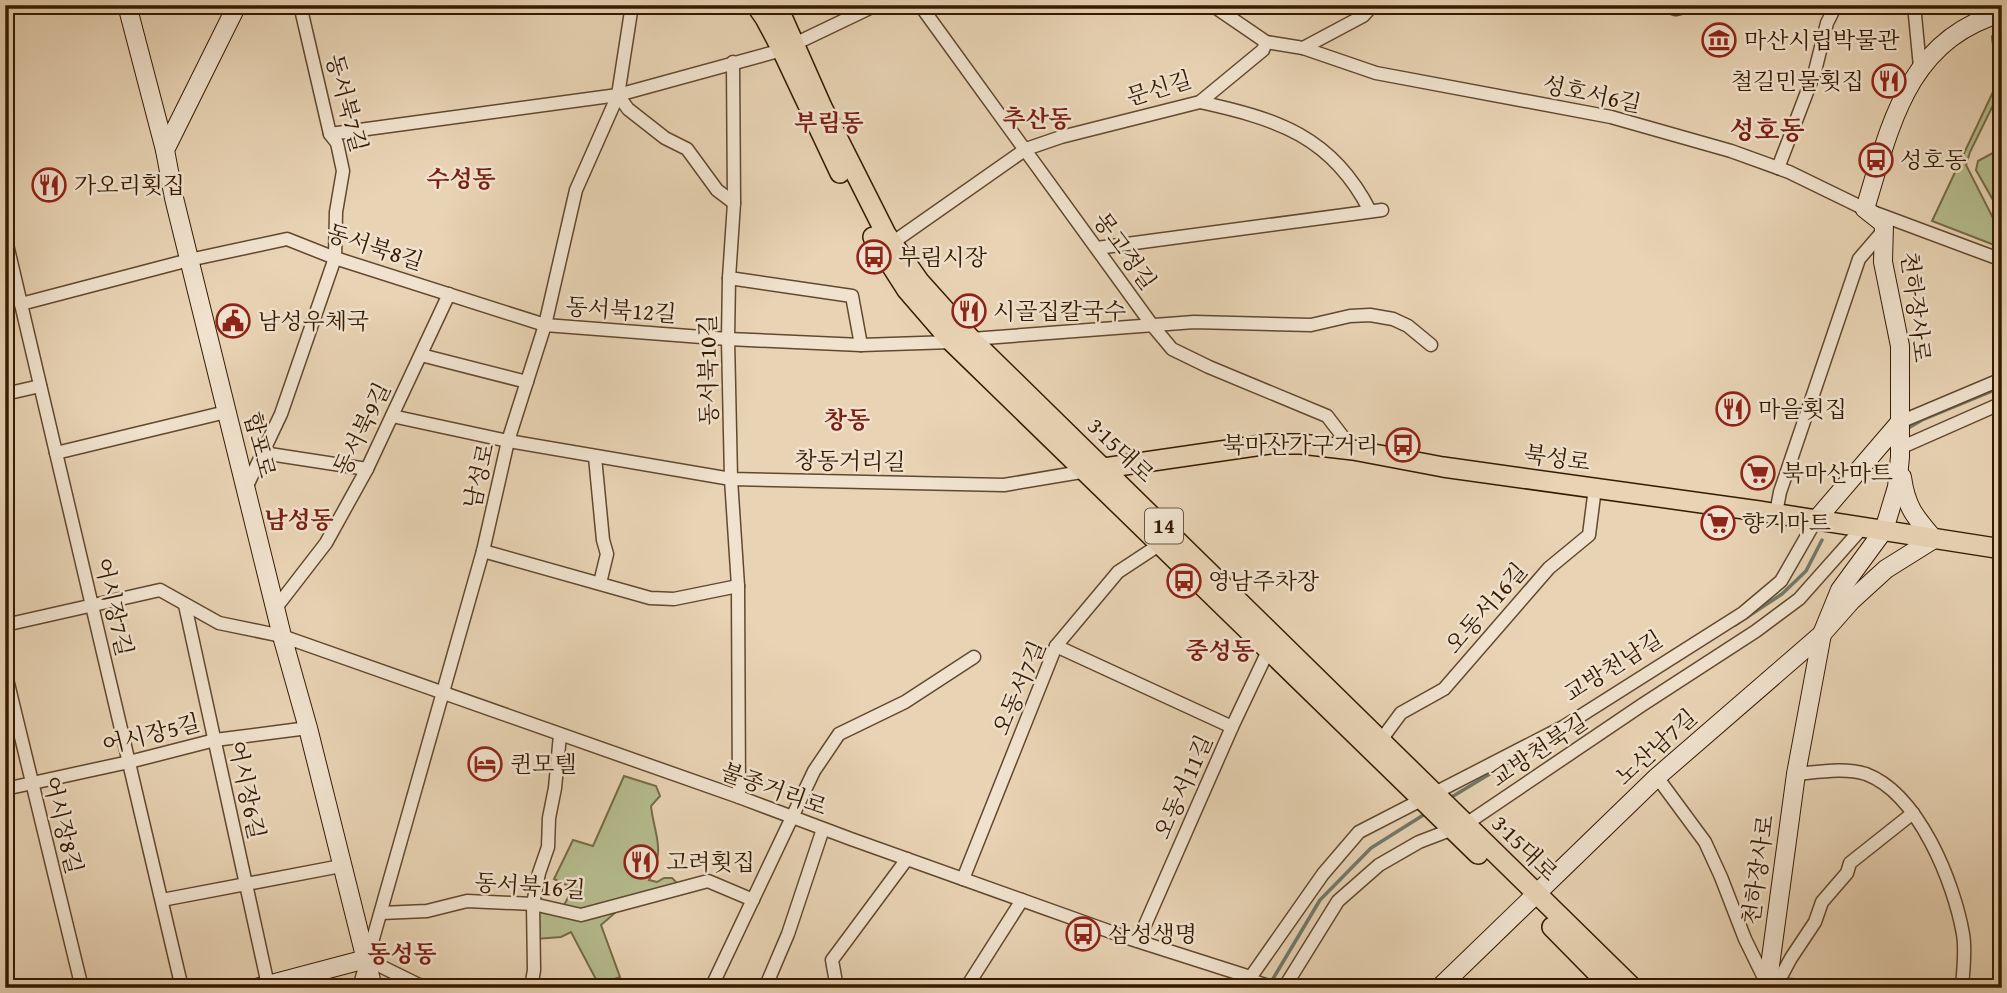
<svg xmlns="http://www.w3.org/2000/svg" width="2007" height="993" viewBox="0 0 2007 993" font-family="'Gentium Book Plus','Noto Serif KR',serif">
<rect width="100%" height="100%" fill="#e8d3b4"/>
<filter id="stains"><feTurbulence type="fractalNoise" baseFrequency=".00286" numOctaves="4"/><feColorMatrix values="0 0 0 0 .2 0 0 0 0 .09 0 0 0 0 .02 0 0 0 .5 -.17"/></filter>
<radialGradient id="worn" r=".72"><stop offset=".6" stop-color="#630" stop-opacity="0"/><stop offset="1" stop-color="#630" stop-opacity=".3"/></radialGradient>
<g fill="#b5bc8e" stroke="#756b47" stroke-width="2">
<path d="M2002,31V87L1970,152L1966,165L1995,222L2002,230V248L1932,221L2001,75L1995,71C1999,58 1992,49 1992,36Z"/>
<path d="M2002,148V216L1976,170L1978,161Z"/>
<path d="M624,776L656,786L660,796L651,806C655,839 666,848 649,880L657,882L664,878H672L677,883L676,888L619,900L616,912L601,925L620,977L599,985L571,932L561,937L536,939L537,910L561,911L573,888L554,879L573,840L593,846Z"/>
</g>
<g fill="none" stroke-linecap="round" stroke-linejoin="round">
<g stroke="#707869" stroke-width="3.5">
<path d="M1910,427L1922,420L2002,387"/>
<path d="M1735,625L1782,594L1806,571L1822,540"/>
<path d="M1450,798L1516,758"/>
<path d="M1271,982L1320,900L1371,848L1425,814"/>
</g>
<defs>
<g id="street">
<path d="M920,5L1152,325L1172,349L1209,367L1327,416L1353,450"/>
<path d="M1212,5L1266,42L1303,48L1363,16L1373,5"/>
<path d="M1663,5L1676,9L1693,5"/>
<path d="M1914,5L1920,67"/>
<path d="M1303,48L1376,73L1611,117L1731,151L1789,172L1865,209L2002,260"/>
<path d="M733,62L734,203L729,278L728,339L731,479L738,586L739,797"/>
<path d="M618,95L628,109L665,138L687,149L717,190L734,203"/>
<path d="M1200,102C1277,119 1332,136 1370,211"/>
<path d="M330,134L618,95L782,50L876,5"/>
<path d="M1778,168L1815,71L1827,23L1836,5"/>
<path d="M5,236L182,988"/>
<path d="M892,243L1026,149L1061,137L1200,102L1263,50L1266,42"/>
<path d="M1097,248L1382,210"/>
<path d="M729,278L852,296L861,345"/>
<path d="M21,304L189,260L287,239L335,258L545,325L728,339L861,345L952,342"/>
<path d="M971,339L1194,322L1311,325L1350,316L1370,315L1393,319L1408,326L1431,345"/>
<path d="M421,355L527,382"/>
<path d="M5,394L40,386"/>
<path d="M392,416L508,441L731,479L1004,485L1087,471"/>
<path d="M1900,422L2002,379"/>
<path d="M1900,448L2002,403"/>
<path d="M56,453L226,412"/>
<path d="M263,453L367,469"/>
<path d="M595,457L603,540L607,554L600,583"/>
<path d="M246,488L281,414L335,258L336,212L343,171L337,143L330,134L300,5"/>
<path d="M1776,513L1780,492L1859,259L1884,230"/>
<path d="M483,551L650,598L674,599L738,586"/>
<path d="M185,605L268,985"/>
<path d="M275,609L326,543L367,469L449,294"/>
<path d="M5,625L160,590L219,623L282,636L739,797L851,839L1128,938L1250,977V980L1275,988"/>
<path d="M1056,646L1232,727"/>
<path d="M5,671L82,988"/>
<path d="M1381,740L1401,713L1444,689L1549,568L1589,535L1595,488"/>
<path d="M1796,774C1818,772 1845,767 1866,774C1919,794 1954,883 1963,934C1966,951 1963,971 1962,988"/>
<path d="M1657,777L1705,842L1721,877L1745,939L1767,984L1838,988"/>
<path d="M5,789L129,762L215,740L308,728"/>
<path d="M963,879L1056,646L1118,572L1159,545"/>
<path d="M162,900L341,866"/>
<path d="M381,913L427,911L467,901L533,904L581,915L708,881L753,900"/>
<path d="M1138,941L1232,727L1268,651"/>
<path d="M366,959L425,988"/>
<path d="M1777,984L1791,958L1815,922L1822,902L1847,873L1850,863L1913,813"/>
<path d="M359,988L483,551L508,441L545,325L576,190L618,95L632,5"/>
<path d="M531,988L534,970L533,904L539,873L548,847L549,818L555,788L560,735"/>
<path d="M711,988L814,771L839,734L905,702L974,657"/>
<path d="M765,988L788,934L823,829"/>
<path d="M837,988L832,960L907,859"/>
<path d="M966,988L1022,900"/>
<path d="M1243,988L1323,874L1359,832L1563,727L1743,613L1781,581L1816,520"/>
<path d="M1284,988L1338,901L1379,865L1419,842L1466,824L1642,705L1756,631L1799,599L1863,527"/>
</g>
<g id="secondary">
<path d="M127,5L165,150"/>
<path d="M237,5L165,150L174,198L282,636L308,728L373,988"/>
<path d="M1816,520L1900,422"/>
<path d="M256,988L366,959"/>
<path d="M1439,988L1657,777L1822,634L1852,600L1886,569L1934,539C1915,517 1906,507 1902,477"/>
<path d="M1767,988L1796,774L1822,634L1840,590L1884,530L1897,487L1900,457V346L1883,262L1884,224L1865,209C1890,127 1907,39 2002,13"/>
</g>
<g id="primary">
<path d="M756,5L765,18L782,50L840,173"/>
<path d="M775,5L780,12L822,107L886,234L919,281L971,339L1633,988"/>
<path d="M873,237L907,290L952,342L1478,854"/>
<path d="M1104,468L1269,444H1301L1353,450L1443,467L1759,511L2002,549"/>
<path d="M1552,927L1612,988"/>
</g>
</defs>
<use href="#street" stroke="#62482d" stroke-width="15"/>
<use href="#secondary" stroke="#351a00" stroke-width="20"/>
<use href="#primary" stroke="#351a00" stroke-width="22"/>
<use href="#street" stroke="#f0e2ce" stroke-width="12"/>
<use href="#secondary" stroke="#f0e2ce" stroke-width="18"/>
<use href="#primary" stroke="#e8d3b4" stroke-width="19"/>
</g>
<defs>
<symbol id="museum-ring" viewBox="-11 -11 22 22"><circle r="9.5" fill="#f0e2ce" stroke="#8f2418" stroke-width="1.5"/><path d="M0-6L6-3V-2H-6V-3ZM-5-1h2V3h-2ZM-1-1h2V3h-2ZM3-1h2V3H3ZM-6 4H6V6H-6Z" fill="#8f2418"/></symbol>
<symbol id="restaurant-ring" viewBox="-11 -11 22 22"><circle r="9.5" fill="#f0e2ce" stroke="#8f2418" stroke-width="1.5"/><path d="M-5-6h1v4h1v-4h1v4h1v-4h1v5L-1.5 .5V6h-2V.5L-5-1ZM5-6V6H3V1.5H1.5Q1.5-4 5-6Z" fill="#8f2418"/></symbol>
<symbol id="bus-ring" viewBox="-11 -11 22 22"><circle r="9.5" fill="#f0e2ce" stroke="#8f2418" stroke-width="1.5"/><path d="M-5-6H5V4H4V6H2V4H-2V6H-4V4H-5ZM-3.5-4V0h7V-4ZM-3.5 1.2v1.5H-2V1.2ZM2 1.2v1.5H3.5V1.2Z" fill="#8f2418"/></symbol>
<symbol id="civic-ring" viewBox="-11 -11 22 22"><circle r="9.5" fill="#f0e2ce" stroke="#8f2418" stroke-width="1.5"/><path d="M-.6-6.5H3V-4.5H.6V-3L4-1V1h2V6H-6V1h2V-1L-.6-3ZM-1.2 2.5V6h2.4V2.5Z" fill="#8f2418"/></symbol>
<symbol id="supermarket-ring" viewBox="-11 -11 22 22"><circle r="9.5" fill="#f0e2ce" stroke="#8f2418" stroke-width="1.5"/><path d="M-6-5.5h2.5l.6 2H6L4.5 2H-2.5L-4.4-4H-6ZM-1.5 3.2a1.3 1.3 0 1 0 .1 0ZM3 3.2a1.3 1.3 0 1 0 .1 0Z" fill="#8f2418"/></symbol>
<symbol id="hotel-ring" viewBox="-11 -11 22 22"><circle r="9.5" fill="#f0e2ce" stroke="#8f2418" stroke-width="1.5"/><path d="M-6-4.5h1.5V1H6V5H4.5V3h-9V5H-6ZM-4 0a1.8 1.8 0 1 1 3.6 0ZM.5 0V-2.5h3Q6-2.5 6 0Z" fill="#8f2418"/></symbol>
</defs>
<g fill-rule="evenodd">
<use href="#museum-ring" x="1700" y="21" width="38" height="38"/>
<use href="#restaurant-ring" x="1870" y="62" width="38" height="38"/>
<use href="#bus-ring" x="1857" y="141" width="38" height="38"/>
<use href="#restaurant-ring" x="30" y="166" width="38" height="38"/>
<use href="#bus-ring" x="855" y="238" width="38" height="38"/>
<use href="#restaurant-ring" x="950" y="292" width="38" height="38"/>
<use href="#civic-ring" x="214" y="302" width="38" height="38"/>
<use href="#restaurant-ring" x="1714" y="390" width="38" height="38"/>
<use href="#bus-ring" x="1384" y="426" width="38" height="38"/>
<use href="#supermarket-ring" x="1739" y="454" width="38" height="38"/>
<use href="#supermarket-ring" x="1699" y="504" width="38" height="38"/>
<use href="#bus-ring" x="1165" y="562" width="38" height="38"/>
<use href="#hotel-ring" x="466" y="745" width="38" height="38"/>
<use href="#restaurant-ring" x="622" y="843" width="38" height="38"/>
<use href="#bus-ring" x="1064" y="915" width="38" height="38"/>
</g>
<g text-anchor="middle" stroke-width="5" stroke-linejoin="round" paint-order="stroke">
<rect fill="#f0e2ce" stroke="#6d563e" stroke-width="2" x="1145" y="508.5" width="38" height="35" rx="5"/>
<g font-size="21" font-weight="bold" fill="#351a00">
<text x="1164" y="533">14</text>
</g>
<g font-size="23" fill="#351a00" stroke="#f0e2ce" text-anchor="start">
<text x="1744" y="48">마산시립박물관</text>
<text x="1864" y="89" text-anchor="end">철길민물횟집</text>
<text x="1900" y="168">성호동</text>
<text x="74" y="193">가오리횟집</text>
<text x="898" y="265">부림시장</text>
<text x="993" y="319">시골집칼국수</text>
<text x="258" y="329">남성우체국</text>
<text x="1758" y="417">마을횟집</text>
<text x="1378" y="453" text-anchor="end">북마산가구거리</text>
<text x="1782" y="481">북마산마트</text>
<text x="1742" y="531">향기마트</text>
<text x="1208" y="589">영남주차장</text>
<text x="510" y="772">퀸모텔</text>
<text x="666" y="870">고려횟집</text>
<text x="1108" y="942">삼성생명</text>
</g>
<g font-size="23" fill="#351a00" stroke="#f0e2ce">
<text transform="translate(1159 88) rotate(-17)" y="8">문신길</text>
<text transform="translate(1592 94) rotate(12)" y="8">성호서6길</text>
<text transform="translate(347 103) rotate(75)" y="8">동서북7길</text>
<text transform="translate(375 247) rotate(18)" y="8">동서북8길</text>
<text transform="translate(1125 251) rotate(54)" y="8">몽고정길</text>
<text transform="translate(1916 307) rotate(83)" y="8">천하장사로</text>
<text transform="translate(621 310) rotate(4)" y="8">동서북12길</text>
<text transform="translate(708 370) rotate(-91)" y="8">동서북10길</text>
<text transform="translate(362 429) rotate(-64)" y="8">동서북9길</text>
<text transform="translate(260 445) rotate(76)" y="8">합포로</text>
<text transform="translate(1121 450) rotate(44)" y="8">3·15대로</text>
<text transform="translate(1557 458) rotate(8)" y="8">북성로</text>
<text transform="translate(850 461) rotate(1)" y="8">창동거리길</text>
<text transform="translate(479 476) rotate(-77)" y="8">남성로</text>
<text transform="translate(114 607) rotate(77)" y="8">어시장7길</text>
<text transform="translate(1486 608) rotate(-49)" y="8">오동서16길</text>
<text transform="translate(1613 666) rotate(-32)" y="8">교방천남길</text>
<text transform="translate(1019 688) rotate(-67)" y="8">오동서7길</text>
<text transform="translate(151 734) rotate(-14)" y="8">어시장5길</text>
<text transform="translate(1656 747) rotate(-42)" y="8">노산남7길</text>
<text transform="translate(1539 750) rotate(-34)" y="8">교방천북길</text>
<text transform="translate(1183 787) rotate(-66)" y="8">오동서11길</text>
<text transform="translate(774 789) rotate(20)" y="8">불종거리로</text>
<text transform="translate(247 790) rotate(78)" y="8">어시장6길</text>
<text transform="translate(63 825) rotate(76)" y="8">어시장8길</text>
<text transform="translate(1525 848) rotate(45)" y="8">3·15대로</text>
<text transform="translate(1758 870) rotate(-82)" y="8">천하장사로</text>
<text transform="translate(530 886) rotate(4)" y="8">동서북16길</text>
</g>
<g font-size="24" font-weight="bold" fill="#7a1f14" stroke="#f0e2ce">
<text x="1037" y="127">추산동</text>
<text x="829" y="131">부림동</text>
<text x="461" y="187">수성동</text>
<text x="847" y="428">창동</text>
<text x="299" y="528">남성동</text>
<text x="1220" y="659">중성동</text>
<text x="402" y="962">동성동</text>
</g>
<g font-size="26" font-weight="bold" fill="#7a1f14" stroke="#f0e2ce">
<text x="1767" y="139">성호동</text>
</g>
</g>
<rect width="2007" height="993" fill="none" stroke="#e8d3b4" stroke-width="28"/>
<rect x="7" y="7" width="1993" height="979" fill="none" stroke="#351a00" stroke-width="3.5"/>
<rect x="14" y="14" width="1979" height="965" fill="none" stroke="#351a00" stroke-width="2"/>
<rect width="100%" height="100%" filter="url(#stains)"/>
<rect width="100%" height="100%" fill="url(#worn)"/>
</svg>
